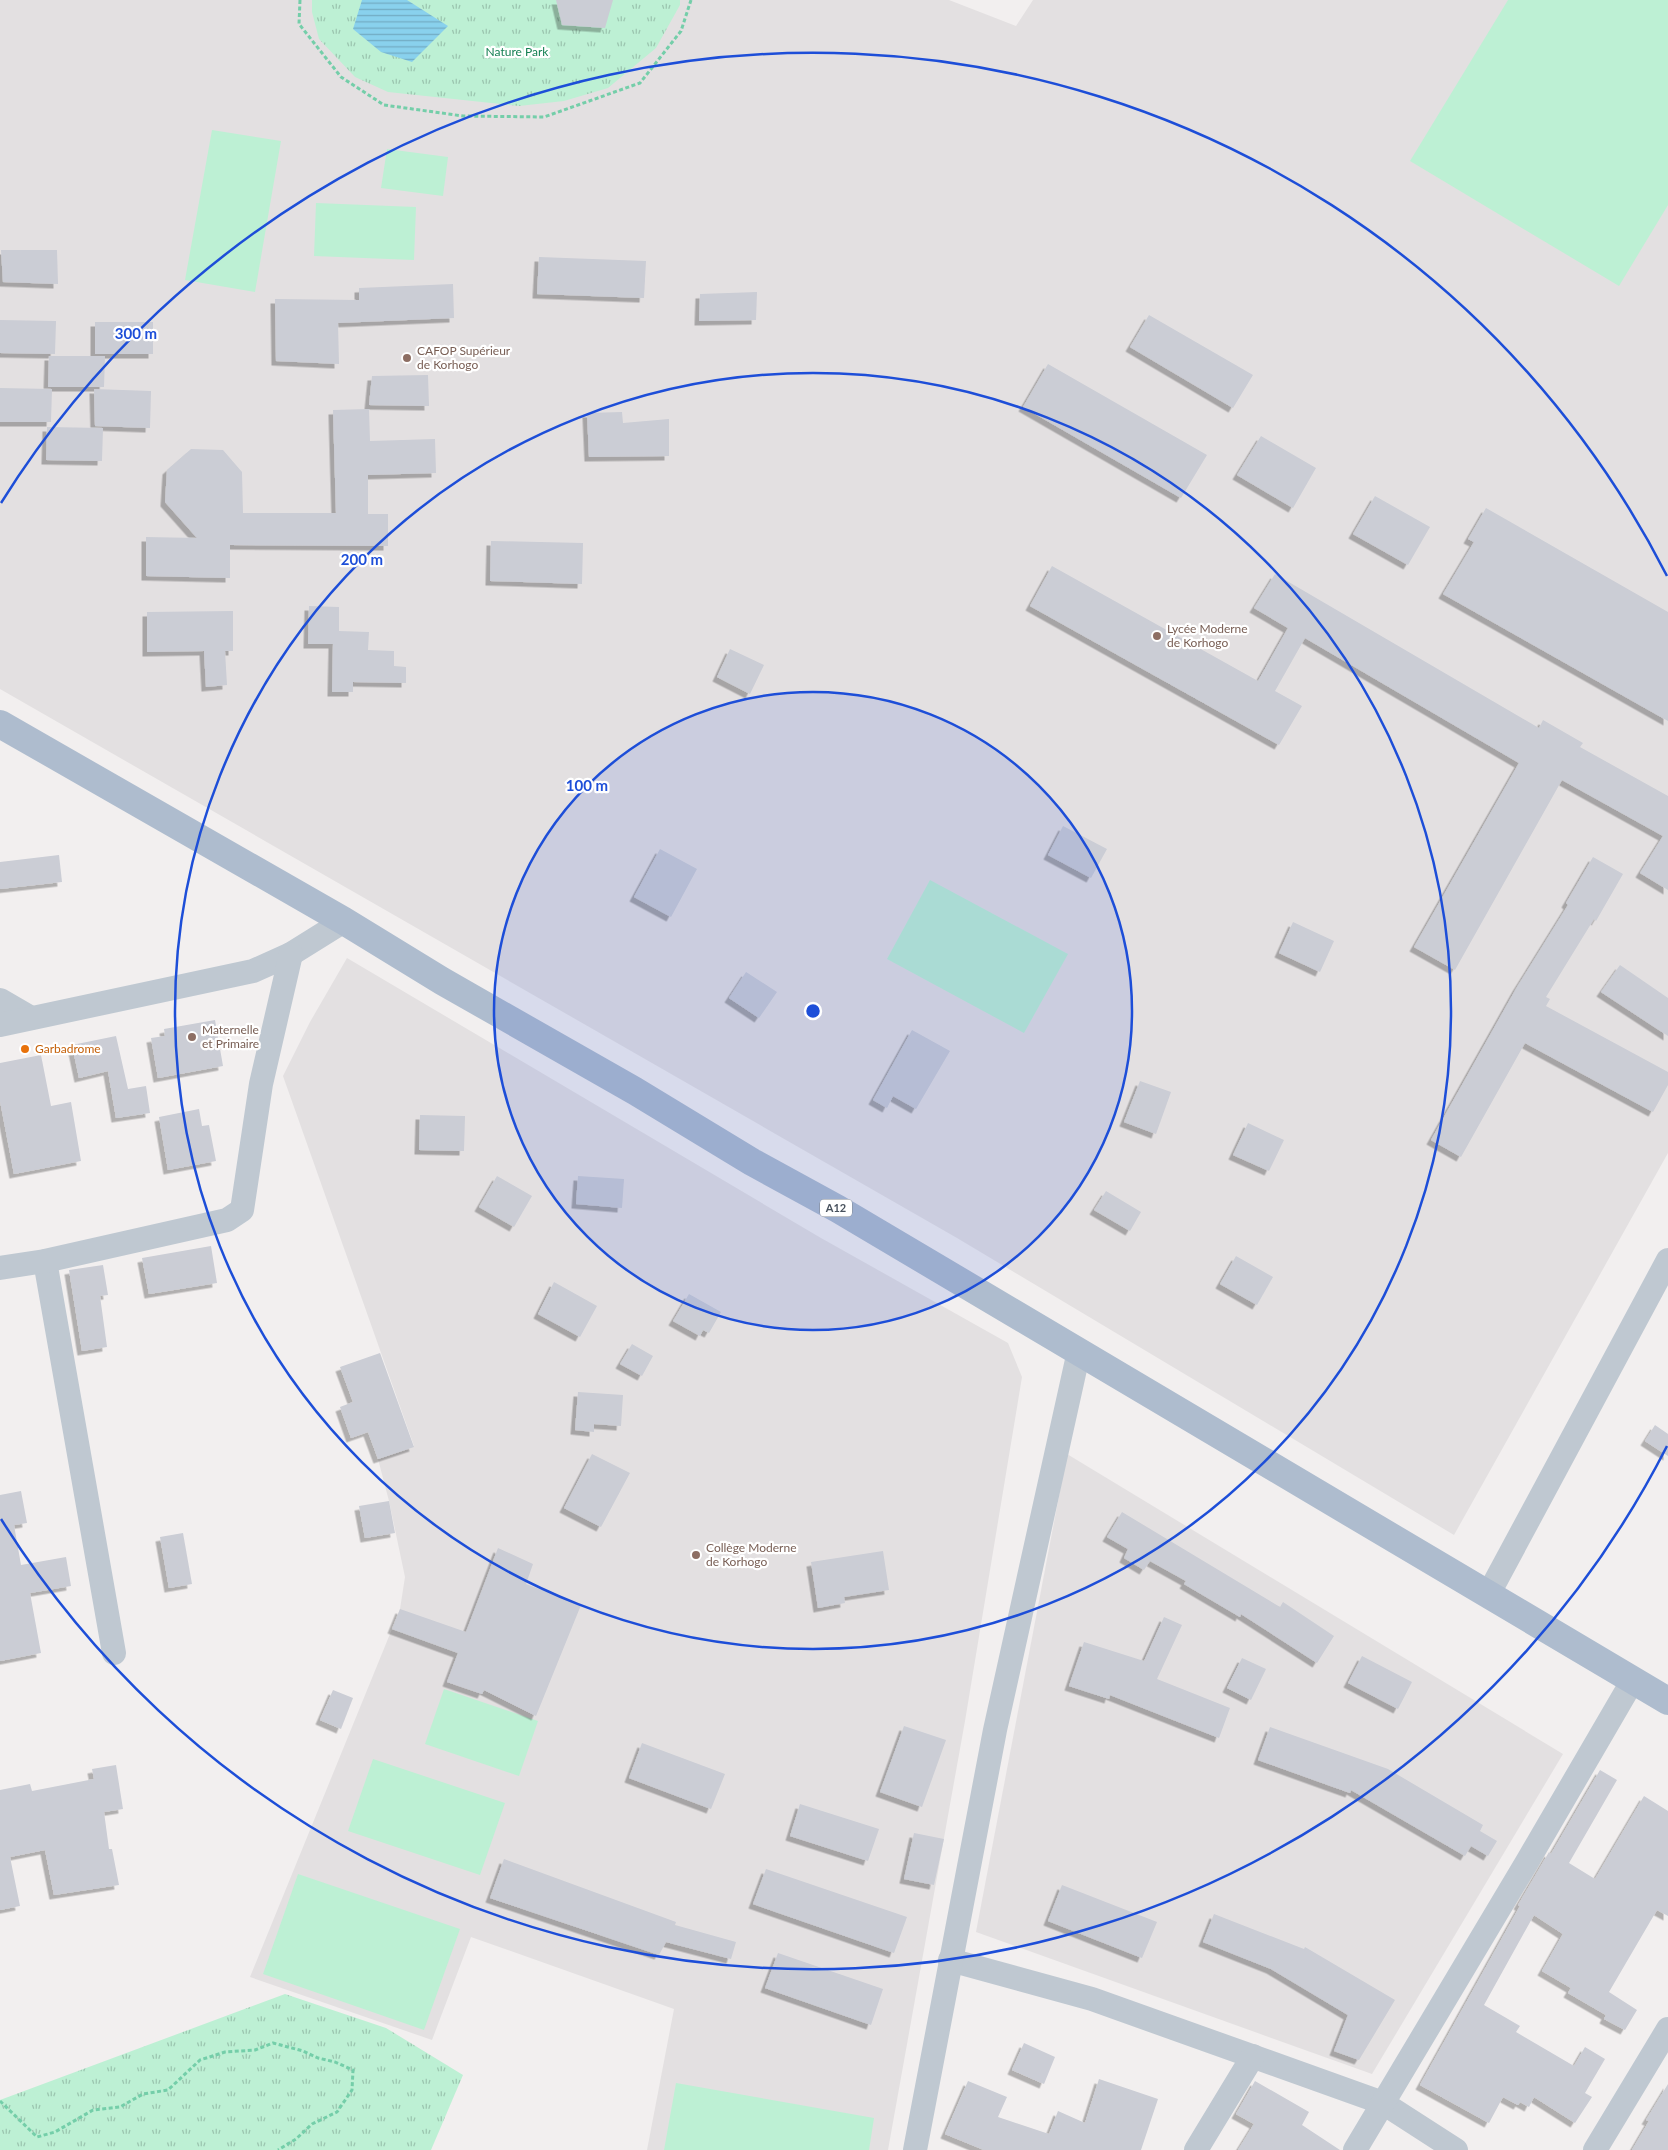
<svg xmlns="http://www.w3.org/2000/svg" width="1668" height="2150" viewBox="0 0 1668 2150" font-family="Lato,sans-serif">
<defs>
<pattern id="park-tufts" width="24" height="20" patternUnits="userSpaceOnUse" patternTransform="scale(1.25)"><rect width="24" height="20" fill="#bdf0d4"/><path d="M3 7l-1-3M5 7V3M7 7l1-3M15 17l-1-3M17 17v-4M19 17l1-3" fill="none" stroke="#9bc5af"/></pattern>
<pattern id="water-rules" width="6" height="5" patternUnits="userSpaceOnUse" patternTransform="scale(1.25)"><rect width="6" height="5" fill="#89d1ed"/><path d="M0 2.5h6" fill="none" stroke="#72acc3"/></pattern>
<filter id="shadow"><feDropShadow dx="-4.5" dy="4.5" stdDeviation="0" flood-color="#0004"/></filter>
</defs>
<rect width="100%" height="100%" fill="#f2efef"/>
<g fill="#e3e0e1">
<path d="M0,0H949L1016,26L1033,0H1668V1153L1454,1535L957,1238L0,689Z"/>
<path d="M347,958L821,1238L1008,1343L1022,1377L965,1721L888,2150H647L674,2009L471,1937L432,2040L250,1977L392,1629L400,1609L405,1577L389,1501L378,1459L414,1446L283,1076L310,1022Z"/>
<path d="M1067,1454L1563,1754L1372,2074L976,1932Z"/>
</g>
<g fill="url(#park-tufts)">
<path d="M312,0H680V5L656,48L608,88L564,101L519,106L388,92L355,77L319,39L312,12Z"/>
<path d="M285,1994L386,2028L463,2075L431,2150H0V2100Z"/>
</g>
<g fill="#bdf0d4">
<path d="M1508,0H1668V205L1619,286L1410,161Z"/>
<path d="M212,130L281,141L255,292L185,280Z"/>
<path d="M387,149L448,157L443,196L381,188Z"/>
<path d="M316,203L416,207L414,260L314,256Z"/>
<path d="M930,880L1068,954L1024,1033L887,959Z"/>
<path d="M444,1689L538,1721L519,1776L425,1744Z"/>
<path d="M373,1759L505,1803L480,1875L348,1831Z"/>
<path d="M298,1874L460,1929L424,2030L263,1974Z"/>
<path d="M676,2083L874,2118L869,2150H664Z"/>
</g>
<path fill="url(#water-rules)" d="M362,0H407L448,26L412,62L381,52L353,29Z"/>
<g fill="#cbcdd5" filter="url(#shadow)">
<path d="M556,0H613L605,28L562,25Z"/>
<path d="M1,250H57L58,284L3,282Z"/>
<path d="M539,257L646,261L644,298L537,294Z"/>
<path d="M453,284L454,318L338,323L339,364L276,361L275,299L359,300V288Z"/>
<path d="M757,292L756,320L699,321L700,294Z"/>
<path d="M1149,315L1253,375L1233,408L1130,347Z"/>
<path d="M0,320L56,321L55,354L0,353Z"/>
<rect x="95" y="322" width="58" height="32"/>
<path d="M49,356H105L104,387H48Z"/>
<path d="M1048,364L1207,455L1181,498L1023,407Z"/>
<path d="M428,375L429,406L369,405L372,376Z"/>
<path d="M0,388L52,389L51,422H0Z"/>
<path d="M94,389L151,391L150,428L95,426Z"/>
<path d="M369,409L370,441L435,439L436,473L368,475V514H388V546L230,545V578L146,576V537L197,538L165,502L167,470L191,449L223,450L242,472L243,513H336L333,410Z"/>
<path d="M622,412L623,423L669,419V456L589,457L587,413Z"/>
<path d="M47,427L103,428L102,461L46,460Z"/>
<path d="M1261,436L1316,468L1293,508L1237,475Z"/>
<path d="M1375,496L1430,527L1408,565L1353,534Z"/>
<path d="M1486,508L1668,612V721L1443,594L1474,542L1468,539Z"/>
<path d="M491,541L583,543L582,584L490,581Z"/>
<path d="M1052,566L1258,681L1288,628L1254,608L1275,574L1539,728L1543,720L1583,743L1580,747L1668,796V890L1640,873L1663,836L1562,780L1455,970L1414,947L1519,763L1305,638L1275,691L1302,706L1279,745L1030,606Z"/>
<path d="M309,606L339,607V631L369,632L368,650L394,651V666L406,667V683L353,682V692H332L333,644H308Z"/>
<path d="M233,611V651H225L227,685L206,687L204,651L147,652V612Z"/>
<path d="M730,649L764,665L750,694L717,677Z"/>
<path d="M1063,826L1107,849L1091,878L1048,855Z"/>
<path d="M660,849L697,869L671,917L634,897Z"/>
<path d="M59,855L62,882L0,889V862Z"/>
<path d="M1593,857L1623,874L1596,921L1594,919L1546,997L1550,999L1546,1006L1668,1072V1085L1653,1112L1525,1043L1461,1157L1431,1140L1517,987L1568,905L1566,903Z"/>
<path d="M1293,922L1334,941L1320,972L1279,953Z"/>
<path d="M1620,965L1668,998V1036L1601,992Z"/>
<path d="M746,972L777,992L759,1018L729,998Z"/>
<path d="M215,1020L223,1066L158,1078L151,1038L165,1036L164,1029Z"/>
<path d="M912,1030L950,1051L916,1109L893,1096L887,1108L873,1100Z"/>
<path d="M116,1036L128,1089L146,1086L150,1113L116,1118L108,1071L79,1078L72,1045Z"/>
<path d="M41,1055L51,1106L71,1102L81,1161L14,1174L0,1101V1063Z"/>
<path d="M1140,1081L1171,1092L1156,1134L1124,1122Z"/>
<path d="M199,1109L202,1126L209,1125L216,1161L168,1170L159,1117Z"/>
<path d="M420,1115L465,1116L464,1151L419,1150Z"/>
<path d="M1248,1123L1284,1140L1269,1171L1233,1155Z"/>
<path d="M497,1176L532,1196L514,1227L479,1207Z"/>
<path d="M578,1176L624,1179L622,1208L576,1204Z"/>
<path d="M1106,1191L1141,1212L1130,1231L1094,1210Z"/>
<path d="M211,1246L217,1283L149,1294L142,1258Z"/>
<path d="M1236,1256L1273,1277L1257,1305L1220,1284Z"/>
<path d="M103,1265L108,1295L100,1296L107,1347L82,1351L69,1270Z"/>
<path d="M554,1282L597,1306L580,1337L538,1314Z"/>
<path d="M689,1294L721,1312L709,1333L703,1330L700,1336L673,1321Z"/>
<path d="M632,1344L653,1356L642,1376L620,1364Z"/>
<path d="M380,1353L414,1447L378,1459L368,1432L351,1438L340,1407L353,1402L340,1367Z"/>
<path d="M578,1392L623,1395L621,1426L594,1424V1432L575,1430Z"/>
<path d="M1655,1425L1668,1434V1456L1645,1441Z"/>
<path d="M592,1454L630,1473L601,1527L564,1508Z"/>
<path d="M21,1491L27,1523L14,1525L21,1565L66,1557L71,1586L30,1593L41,1653L0,1661V1495Z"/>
<path d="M389,1501L395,1533L365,1538L359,1506Z"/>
<path d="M1122,1512L1280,1607L1283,1602L1334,1636L1317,1663L1241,1614L1240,1617L1184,1584L1186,1581L1150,1561L1144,1570L1124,1558L1128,1549L1107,1537Z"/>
<path d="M183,1533L192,1584L169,1588L160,1537Z"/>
<path d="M498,1548L533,1564L526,1584L581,1605L536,1716L484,1690L482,1694L447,1682L458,1653L392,1629L400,1609L466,1632Z"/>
<path d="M883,1551L889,1590L844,1597L845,1603L818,1608L811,1562Z"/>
<path d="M1164,1617L1182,1625L1157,1679L1230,1708L1219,1738L1110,1695L1109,1699L1069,1686L1084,1642L1144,1661Z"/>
<path d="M1362,1656L1412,1682L1398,1709L1348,1683Z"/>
<path d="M1242,1658L1266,1669L1251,1700L1227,1688Z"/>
<path d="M333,1690L353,1698L341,1729L320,1720Z"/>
<path d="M904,1726L946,1740L922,1807L880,1792Z"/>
<path d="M1270,1727L1388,1769L1483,1825L1480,1831L1497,1841L1488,1856L1471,1846L1465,1856L1351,1790L1350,1793L1258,1760Z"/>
<path d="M642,1743L725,1774L711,1809L629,1778Z"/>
<path d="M116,1765L123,1809L104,1812L109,1849H112L119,1885L54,1895L45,1850L10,1857L20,1906L0,1910V1790L30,1784L32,1791L94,1779L92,1769Z"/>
<path d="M1600,1770L1617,1780L1569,1863L1595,1879L1644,1796L1668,1811V1916L1657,1910L1609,1992L1637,2010L1625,2030L1604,2019L1606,2015L1568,1993L1571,1988L1542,1971L1563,1934L1534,1915L1484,2005L1520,2026L1516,2032L1574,2066L1585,2047L1605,2059L1585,2093L1592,2097L1575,2123L1534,2097L1529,2107L1520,2102L1518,2105L1503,2097L1489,2123L1420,2085L1520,1906L1518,1905L1549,1852L1551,1854Z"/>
<path d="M800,1804L879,1829L868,1861L790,1836Z"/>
<path d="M914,1833L944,1839L934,1885L904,1879Z"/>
<path d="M504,1859L676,1922L675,1925L736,1942L731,1959L666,1942L659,1955L490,1898Z"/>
<path d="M766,1869L907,1917L894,1953L753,1904Z"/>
<path d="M1062,1885L1157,1922L1142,1958L1048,1921Z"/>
<path d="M1214,1914L1304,1949L1305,1947L1395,2000L1359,2060L1334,2051L1348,2015L1271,1969L1203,1942Z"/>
<path d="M778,1953L883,1989L871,2025L765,1988Z"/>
<path d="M1024,2043L1055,2057L1044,2084L1012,2070Z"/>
<path d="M1099,2079L1158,2099L1141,2150H984L945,2134L968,2081L1007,2097L998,2117L1049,2134L1058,2111L1085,2123Z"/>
<path d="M1255,2081L1309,2112L1302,2125L1340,2150H1238L1254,2124L1236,2114Z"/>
<path d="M1668,2084V2150H1632L1649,2121L1646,2120Z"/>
</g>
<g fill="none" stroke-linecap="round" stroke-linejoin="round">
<g stroke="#74cea9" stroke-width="3" stroke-dasharray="4 2.5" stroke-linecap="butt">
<path d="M300,0L299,24L341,77L384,105L463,116L544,117L640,83L681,31L691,0"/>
<path d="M0,2101L37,2137L55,2132L93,2110L120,2107L143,2094L168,2090L200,2060L225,2052L255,2050L273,2043L303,2051L318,2058L335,2062L353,2070L352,2090L337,2112L312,2124L296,2139L278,2150"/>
</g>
<g stroke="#bfc8d1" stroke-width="24">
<path d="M0,1000L31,1018"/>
<path d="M0,1025L253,971L291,954L344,921"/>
<path d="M45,1261L114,1653"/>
<path d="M0,1268L45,1261L227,1220L242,1210L261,1084L291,954"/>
<path d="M1488,1595L1668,1260"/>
<path d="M950,1960L1092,1999L1383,2103L1456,2150"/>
<path d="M915,2150L995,1730L1079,1351"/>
<path d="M1196,2150L1253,2056"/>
<path d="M1355,2150L1527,1862L1633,1680"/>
<path d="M1595,2150L1668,2029"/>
</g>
<path stroke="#aebcce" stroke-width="28" d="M0,724L344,921L442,981L635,1091L752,1162L838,1209L1668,1701"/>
</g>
<circle cx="813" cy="1011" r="319" fill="#1d4ed8" fill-opacity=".12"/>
<g fill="none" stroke="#1d4ed8" stroke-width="2.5">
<circle cx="813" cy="1011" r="319"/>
<circle cx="813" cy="1011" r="638"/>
<path d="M1667 1446A958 958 0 0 1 1 1519M1 503A958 958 0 0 1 1667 576"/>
</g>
<g fill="#8d6e63" stroke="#fff" stroke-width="2">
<circle cx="407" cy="358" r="5"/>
<circle cx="1157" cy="636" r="5"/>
<circle cx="192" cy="1037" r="5"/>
<circle cx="696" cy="1555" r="5"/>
</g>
<circle fill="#e8710a" stroke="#fff" stroke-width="2" cx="25" cy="1049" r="5"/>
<g text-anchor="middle" stroke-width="4.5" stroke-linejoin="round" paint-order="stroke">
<rect fill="#fff" stroke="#7e858e" stroke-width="1" x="820" y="1199.5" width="32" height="17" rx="4"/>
<g font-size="11" font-weight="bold" fill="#47515d">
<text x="836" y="1212">A12</text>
</g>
<g font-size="12" fill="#158053" stroke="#fff">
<text x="517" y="56">Nature Park</text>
</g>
<g font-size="12" fill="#785e54" stroke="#fff" text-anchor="start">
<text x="417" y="355">CAFOP Supérieur<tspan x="417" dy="14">de Korhogo</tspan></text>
<text x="1167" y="633">Lycée Moderne<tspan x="1167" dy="14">de Korhogo</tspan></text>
<text x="202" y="1034">Maternelle<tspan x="202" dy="14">et Primaire</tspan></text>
<text x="706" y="1552">Collège Moderne<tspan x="706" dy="14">de Korhogo</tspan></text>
</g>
<g font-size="12" fill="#c56008" stroke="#fff" text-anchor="start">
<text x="35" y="1053">Garbadrome</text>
</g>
</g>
<circle cx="813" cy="1011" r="8" fill="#1d4ed8" stroke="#fff" stroke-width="2.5"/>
<g font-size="15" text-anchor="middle" font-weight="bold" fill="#1d4ed8" stroke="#fff" stroke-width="4.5" stroke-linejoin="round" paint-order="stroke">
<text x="136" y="339">300 m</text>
<text x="362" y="565">200 m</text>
<text x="587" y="791">100 m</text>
</g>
</svg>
